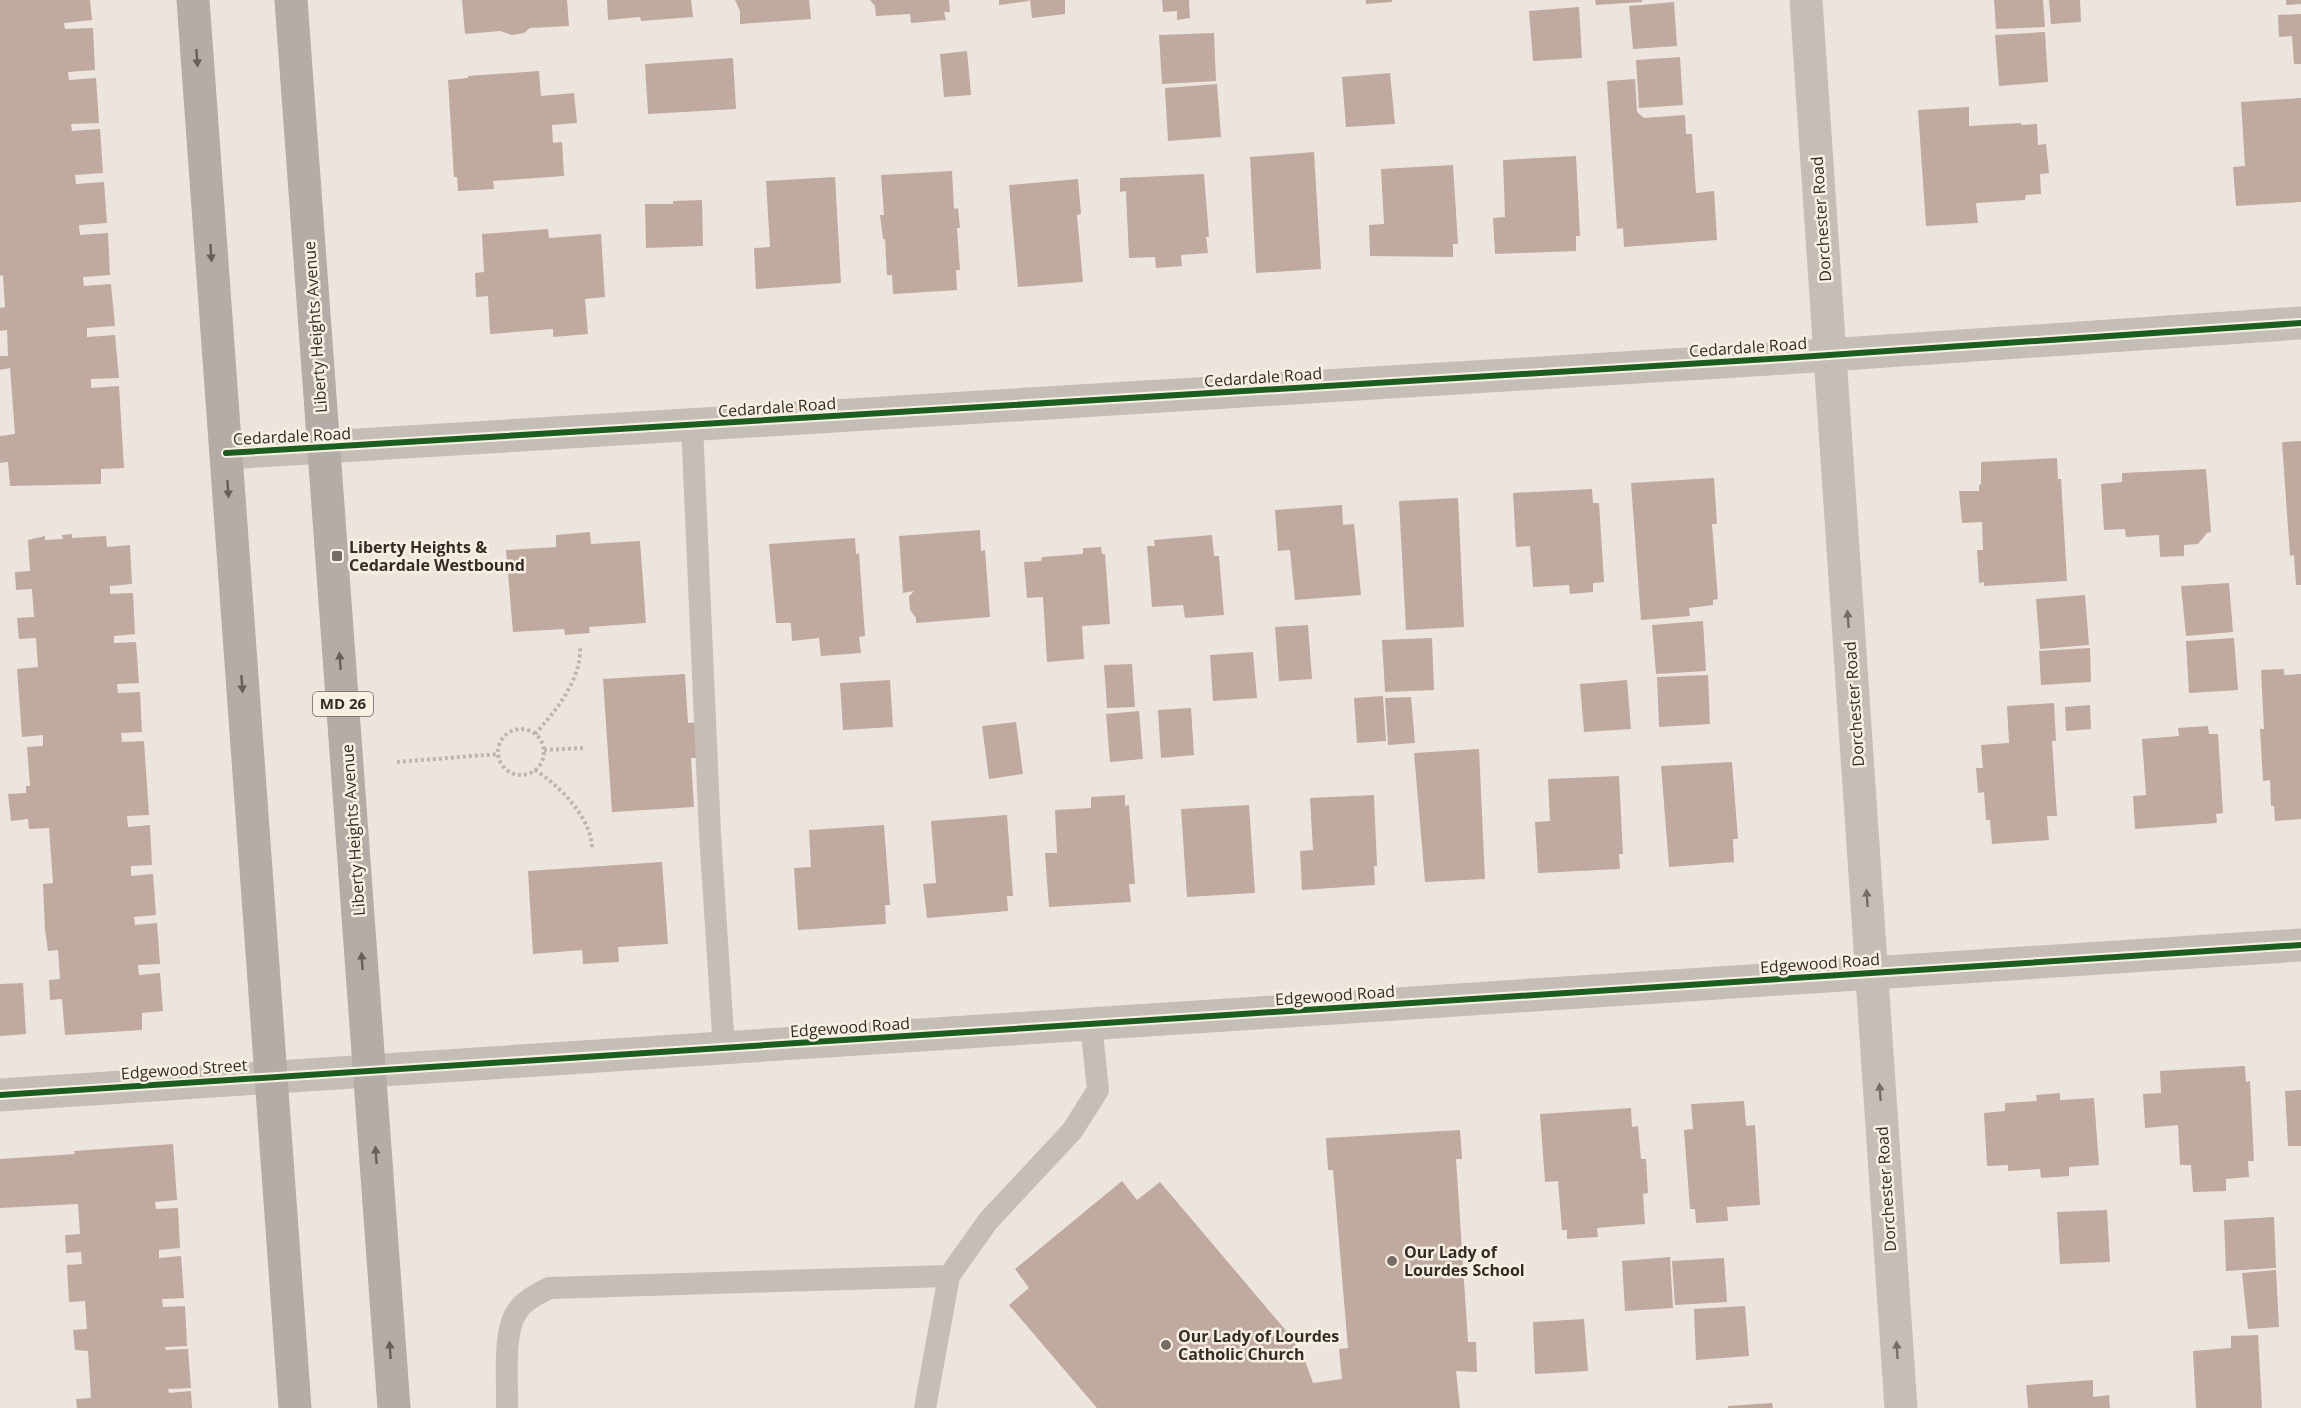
<svg xmlns="http://www.w3.org/2000/svg" width="2301" height="1408" viewBox="0 0 2301 1408" font-family="'Open Sans',sans-serif">
<rect width="100%" height="100%" fill="#ece5de"/>
<g fill="#c0a99f">
<path d="M0,0H90L92,20L64,23L65,29L93,28L95,70L68,72L69,80L96,78L99,123L71,124L72,131L100,129L103,173L75,175L76,184L104,182L107,223L79,225L80,235L108,233L110,275L83,277L84,286L111,284L115,326L87,328V337L115,335L119,378L91,379V388L119,386L124,468L101,469V484L10,486L8,462L0,463V436L15,434L10,368L0,370V356H8L7,330L0,331V308L5,307L3,275L0,276Z"/>
<path d="M462,0H567L569,26L530,28L524,33L512,35L500,31L465,34Z"/>
<path d="M607,0H691L693,17L641,21L640,17L608,20Z"/>
<path d="M735,0H809L811,19L740,24V11Z"/>
<path d="M870,0H949L950,12H944L946,20L911,23L910,14L876,16L875,6Z"/>
<path d="M999,0H1029V1L999,5Z"/>
<path d="M1030,0H1065V14L1032,18Z"/>
<path d="M1162,0H1189L1190,18L1177,20V11L1163,12Z"/>
<path d="M1366,0H1392V2L1366,4Z"/>
<path d="M1595,0H1642V2L1596,5Z"/>
<path d="M1994,0H2043L2045,27L1996,29Z"/>
<path d="M2049,0H2080L2081,22L2051,24Z"/>
<path d="M2286,0H2301V4L2286,5Z"/>
<path d="M1674,2L1677,46L1633,49L1629,6Z"/>
<path d="M1579,7L1582,58L1533,61L1529,11Z"/>
<path d="M2301,14V64H2294L2292,36L2279,37L2278,15Z"/>
<path d="M2045,32L2048,82L1999,86L1995,35Z"/>
<path d="M1214,33L1216,81L1162,84L1159,35Z"/>
<path d="M967,51L971,95L944,97L940,54Z"/>
<path d="M1680,57L1683,105L1639,108L1636,60Z"/>
<path d="M733,58L736,109L648,114L645,64Z"/>
<path d="M539,71L541,96L574,93L577,123L552,125L553,143L562,142L564,176L493,181L494,189L458,191L457,177H454L448,80L468,78V76Z"/>
<path d="M1390,73L1395,124L1346,127L1342,77Z"/>
<path d="M1635,79L1637,112L1644,118L1685,115L1686,134H1692L1696,193L1714,191L1717,240L1624,247L1623,228L1617,229L1607,81Z"/>
<path d="M1217,84L1221,137L1168,141L1165,88Z"/>
<path d="M2301,98V202L2236,206L2233,167L2245,166L2241,102Z"/>
<path d="M1969,107V126L2021,123V125L2037,124L2038,145L2046,144L2049,173L2040,174L2041,194L2026,195L2025,200L1976,203L1978,223L1926,226L1918,110Z"/>
<path d="M1314,152L1321,269L1256,273L1250,157Z"/>
<path d="M1576,156L1580,236H1576V251L1495,254L1493,218L1505,217L1503,160Z"/>
<path d="M1453,165L1458,244H1453V257L1370,256L1369,225L1384,224L1381,169Z"/>
<path d="M952,171L954,209L958,208L960,228H957L960,270H956L957,290L893,294L892,275H887L885,239H883L880,215H884L881,175Z"/>
<path d="M1204,174L1209,237H1206L1208,253L1181,255L1182,266L1156,268L1155,257L1129,258L1126,191L1120,192V178Z"/>
<path d="M835,177L841,283L756,289L754,248L770,247L766,181Z"/>
<path d="M1078,179L1081,214L1077,215L1083,282L1018,287L1009,185Z"/>
<path d="M702,200L703,246L646,248L645,204H673V201Z"/>
<path d="M548,229L549,238L601,234L605,297L585,299L588,334L553,337V329L490,334L488,296L476,297L475,273L484,272L482,234Z"/>
<path d="M2301,441V585H2296L2294,555L2290,556L2282,442Z"/>
<path d="M2057,458L2058,479H2061L2067,581L1984,586V582L1979,583L1977,550H1983L1982,522L1962,523L1959,491H1979V485L1981,484V462Z"/>
<path d="M2206,469L2211,532L2207,533L2198,544L2184,545V556L2160,557L2159,535L2126,537L2125,529L2104,530L2101,484L2122,482V473Z"/>
<path d="M1714,478L1717,524H1712L1718,599L1713,600V605L1689,608L1690,616L1641,620L1631,483Z"/>
<path d="M1592,489L1593,503H1599L1604,582L1593,583V592L1570,594L1569,585L1533,587L1530,546L1516,547L1513,493Z"/>
<path d="M1458,498L1464,627L1406,630L1399,501Z"/>
<path d="M1342,505L1343,525L1354,524L1361,595L1295,600L1290,550L1278,551L1275,510Z"/>
<path d="M980,530L981,551L985,550L990,617L916,623V618L910,610L909,596L914,591L903,593L899,536Z"/>
<path d="M590,532L591,544L640,541L646,623L589,627L590,633L565,635L564,629L513,632L506,550L556,547V535Z"/>
<path d="M72,534V538L106,536L107,547L130,545L132,584L110,586V594L133,593L135,634L114,636V643L136,642L139,683L117,684L118,693L140,692L142,732L121,733L122,742L144,741L149,815L127,816L128,827L150,825L152,865L131,866V876L153,874L156,915L134,917L135,925L157,923L160,964L138,965L139,975L160,973L163,1011L142,1013V1030L65,1035L62,999L50,1000L49,980L60,979L58,950L48,951L45,930L43,884L53,883L49,828L29,829L28,819L11,821L8,794L26,793V786H30L27,747L43,746V735L22,737L17,669L38,667L36,638L19,639L17,618L34,617L32,589L16,590L15,572L30,571L28,540L45,536V540L63,539L62,535Z"/>
<path d="M1212,535L1214,556H1219L1224,615L1185,618L1183,605L1152,607L1147,546H1155L1154,540Z"/>
<path d="M855,538L856,554L859,553L865,636L859,637L861,653L821,656L819,638L792,641L791,623H776L769,544Z"/>
<path d="M1101,547L1102,554H1105L1110,624L1082,626L1084,659L1047,662L1043,597L1027,598L1024,562L1041,561L1042,557L1083,554V548Z"/>
<path d="M2229,583L2233,632L2186,636L2181,586Z"/>
<path d="M2085,595L2089,645L2040,649L2036,599Z"/>
<path d="M1703,621L1706,671L1656,674L1652,625Z"/>
<path d="M1308,625L1312,679L1279,681L1275,627Z"/>
<path d="M1432,638L1434,690L1385,692L1382,640Z"/>
<path d="M2234,638L2238,690L2189,693L2186,641Z"/>
<path d="M2090,648L2091,682L2041,685L2039,651Z"/>
<path d="M1253,652L1257,698L1213,701L1210,655Z"/>
<path d="M1132,664L1135,707L1107,708L1104,665Z"/>
<path d="M2284,669V675L2301,674V819L2275,821L2274,806H2271L2270,780L2263,781L2260,729H2264L2261,670Z"/>
<path d="M685,674L688,723L701,722L703,758H691L694,807L612,812L603,679Z"/>
<path d="M1708,675L1710,724L1659,727L1657,677Z"/>
<path d="M890,680L893,727L843,730L840,683Z"/>
<path d="M1627,680L1631,729L1584,732L1580,684Z"/>
<path d="M1383,696L1386,741L1357,743L1354,698Z"/>
<path d="M1411,697L1415,743L1388,745L1385,698Z"/>
<path d="M2054,703L2056,741H2052L2057,816H2047L2049,840L1992,844L1990,820H1986L1984,792L1978,793L1976,768H1983L1981,745L2009,743L2007,706Z"/>
<path d="M2090,705L2091,729L2066,731L2065,707Z"/>
<path d="M1191,708L1194,755L1161,758L1158,710Z"/>
<path d="M1139,711L1143,759L1110,762L1106,714Z"/>
<path d="M1016,722L1023,774L989,779L982,726Z"/>
<path d="M2208,726L2209,734H2218L2223,813L2216,814L2217,823L2135,829L2133,796L2146,795L2142,739L2179,736L2178,728Z"/>
<path d="M1479,749L1485,879L1425,882L1414,753Z"/>
<path d="M1732,762L1738,839H1733L1734,862L1669,867L1661,766Z"/>
<path d="M1619,776L1623,854H1619L1620,869L1538,873L1535,822L1550,821L1548,779Z"/>
<path d="M1125,795V806L1129,805L1135,884H1129L1131,902L1049,907L1045,853H1057L1055,810L1091,808V797Z"/>
<path d="M1374,795L1377,866H1374L1375,885L1302,890L1300,851L1313,850L1310,798Z"/>
<path d="M1249,805L1255,893L1187,897L1181,809Z"/>
<path d="M1007,815L1013,896H1007L1008,911L927,918L923,884L936,883L931,821Z"/>
<path d="M884,825L890,905H885L886,924L798,930L794,868L811,867L809,830Z"/>
<path d="M662,862L668,944L618,947L619,962L583,964L582,950L533,954L528,871Z"/>
<path d="M23,983L26,1034L0,1036V984Z"/>
<path d="M2245,1066L2246,1082L2250,1081L2254,1161H2248L2249,1177L2226,1179V1191L2193,1192L2191,1165H2180L2178,1125L2145,1128L2143,1094L2161,1093L2160,1071Z"/>
<path d="M2301,1090V1146H2288L2285,1091Z"/>
<path d="M2060,1093V1100L2094,1098L2099,1165L2069,1167V1176L2041,1178L2040,1169L2008,1171V1165L1987,1166L1984,1113L2005,1111V1103L2037,1101L2036,1095Z"/>
<path d="M1744,1101L1746,1126L1755,1125L1760,1205L1727,1207L1728,1221L1696,1223L1695,1209H1690L1684,1130L1693,1129L1691,1104Z"/>
<path d="M1631,1108L1632,1127L1638,1126L1641,1159H1646L1648,1193L1643,1194L1645,1224L1597,1228L1598,1237L1567,1239V1230H1562L1558,1181L1545,1182L1540,1114Z"/>
<path d="M1460,1130L1462,1159H1456L1468,1342H1476L1477,1372L1456,1371L1460,1408H1097L1009,1305L1029,1288L1015,1269L1122,1181L1137,1200L1160,1182L1288,1333L1304,1358L1313,1383L1342,1379L1339,1349L1348,1348L1333,1170H1328L1326,1138Z"/>
<path d="M173,1144L177,1200L155,1202L156,1209L178,1208L180,1248L159,1250V1258L181,1256L184,1298L162,1299L163,1307L185,1306L187,1346L165,1347L166,1350L188,1349L191,1388L168,1389L169,1393L191,1391L192,1408H77L76,1399L91,1398L88,1351L75,1350L73,1330L87,1329L85,1301L69,1302L67,1265L82,1264L81,1252L66,1253L65,1235L80,1234L78,1204L0,1208V1159L75,1154L74,1151Z"/>
<path d="M2107,1210L2110,1262L2060,1264L2057,1212Z"/>
<path d="M2274,1217L2276,1268L2226,1271L2224,1220Z"/>
<path d="M1670,1257L1673,1308L1625,1311L1622,1261Z"/>
<path d="M1724,1258L1727,1302L1675,1305L1672,1261Z"/>
<path d="M2276,1270L2279,1327L2248,1329L2242,1273Z"/>
<path d="M1745,1306L1749,1356L1696,1360L1694,1309Z"/>
<path d="M1584,1319L1588,1371L1535,1374L1533,1322Z"/>
<path d="M2258,1335L2262,1408H2196L2193,1351L2231,1348V1336Z"/>
<path d="M2093,1380V1397L2109,1395L2110,1408H2028L2026,1385Z"/>
<path d="M1772,1403L1773,1408H1728V1406Z"/>
</g>
<g fill="none" stroke-linecap="round" stroke-linejoin="round">
<g stroke="#bdb6b0" stroke-width="4" stroke-dasharray="3 3" stroke-linecap="butt">
<circle cx="521" cy="752" r="23"/>
<path d="M535,734C556,711 582,679 580,646"/>
<path d="M544,750L583,748"/>
<path d="M397,762L498,754"/>
<path d="M535,770C559,785 593,819 592,850"/>
</g>
<g stroke="#c5beb7" stroke-width="22">
<path d="M692,425L710,834L724,1049"/>
<path d="M507,1408C508,1381 502,1331 518,1310C525,1300 538,1294 549,1288L949,1276"/>
<path d="M925,1408L949,1276L988,1221L1072,1131L1098,1090L1091,1024"/>
</g>
<g stroke="#c5beb7" stroke-width="33">
<path d="M1806,0L1901,1408"/>
<path d="M226,453L1769,359L2301,323"/>
<path d="M0,1095L2301,945"/>
</g>
<g stroke="#b3aca7" stroke-width="33">
<path d="M193,0L295,1408"/>
<path d="M291,0L394,1408"/>
</g>
<defs>
<g id="cycleway">
<path d="M226,453L1769,359L2301,323"/>
<path d="M0,1095L2301,945"/>
</g>
</defs>
<use href="#cycleway" stroke="#f9f0e4" stroke-width="10"/>
<use href="#cycleway" stroke="#1b5e20" stroke-width="6"/>
</g>
<defs><path id="oneway-solid" d="M-6-.8H1V-3.2L6.5 0L1 3.2V.8H-6Z" transform="scale(1.5)"/></defs>
<g fill="#675f5a">
<use href="#oneway-solid" transform="translate(197 58) rotate(86)"/>
<use href="#oneway-solid" transform="translate(211 253) rotate(86)"/>
<use href="#oneway-solid" transform="translate(228 489) rotate(86)"/>
<use href="#oneway-solid" transform="translate(340 661) rotate(-94)"/>
<use href="#oneway-solid" transform="translate(242 684) rotate(86)"/>
<use href="#oneway-solid" transform="translate(362 961) rotate(-94)"/>
<use href="#oneway-solid" transform="translate(376 1155) rotate(-94)"/>
<use href="#oneway-solid" transform="translate(390 1350) rotate(-94)"/>
</g>
<g fill="#766d67">
<use href="#oneway-solid" transform="translate(1848 619) rotate(-94)"/>
<use href="#oneway-solid" transform="translate(1867 898) rotate(-94)"/>
<use href="#oneway-solid" transform="translate(1880 1092) rotate(-94)"/>
<use href="#oneway-solid" transform="translate(1897 1350) rotate(-94)"/>
</g>
<g fill="#756c66" stroke="#f9f0e4" stroke-width="2">
<rect x="331" y="550" width="12" height="12" rx="3"/>
<circle cx="1392" cy="1261" r="6"/>
<circle cx="1166" cy="1345" r="6"/>
</g>
<g text-anchor="middle" stroke-width="5" stroke-linejoin="round" paint-order="stroke">
<rect fill="#f9f0e4" stroke="#70665f" stroke-width="1.5" x="313" y="692" width="60" height="24" rx="4.5"/>
<g font-size="15" font-weight="bold" fill="#352b26">
<text x="343" y="709">MD 26</text>
</g>
<g font-size="16" fill="#352b26" stroke="#f9f0e4">
<text transform="translate(1821 219) rotate(-94)" y="6">Dorchester Road</text>
<text transform="translate(315 327) rotate(-94)" y="6">Liberty Heights Avenue</text>
<text transform="translate(1748 347) rotate(-4)" y="6">Cedardale Road</text>
<text transform="translate(1263 377) rotate(-4)" y="6">Cedardale Road</text>
<text transform="translate(777 407) rotate(-4)" y="6">Cedardale Road</text>
<text transform="translate(292 436) rotate(-3)" y="6">Cedardale Road</text>
<text transform="translate(1854 704) rotate(-94)" y="6">Dorchester Road</text>
<text transform="translate(353 830) rotate(-94)" y="6">Liberty Heights Avenue</text>
<text transform="translate(1820 963) rotate(-4)" y="6">Edgewood Road</text>
<text transform="translate(1335 995) rotate(-4)" y="6">Edgewood Road</text>
<text transform="translate(850 1027) rotate(-4)" y="6">Edgewood Road</text>
<text transform="translate(184 1069) rotate(-4)" y="6">Edgewood Street</text>
<text transform="translate(1886 1189) rotate(-94)" y="6">Dorchester Road</text>
</g>
<g font-size="16" font-weight="bold" fill="#352b26" stroke="#f9f0e4" text-anchor="start">
<text x="349" y="553">Liberty Heights &amp;<tspan x="349" dy="18">Cedardale Westbound</tspan></text>
<text x="1404" y="1258">Our Lady of<tspan x="1404" dy="18">Lourdes School</tspan></text>
<text x="1178" y="1342">Our Lady of Lourdes<tspan x="1178" dy="18">Catholic Church</tspan></text>
</g>
</g>
</svg>
